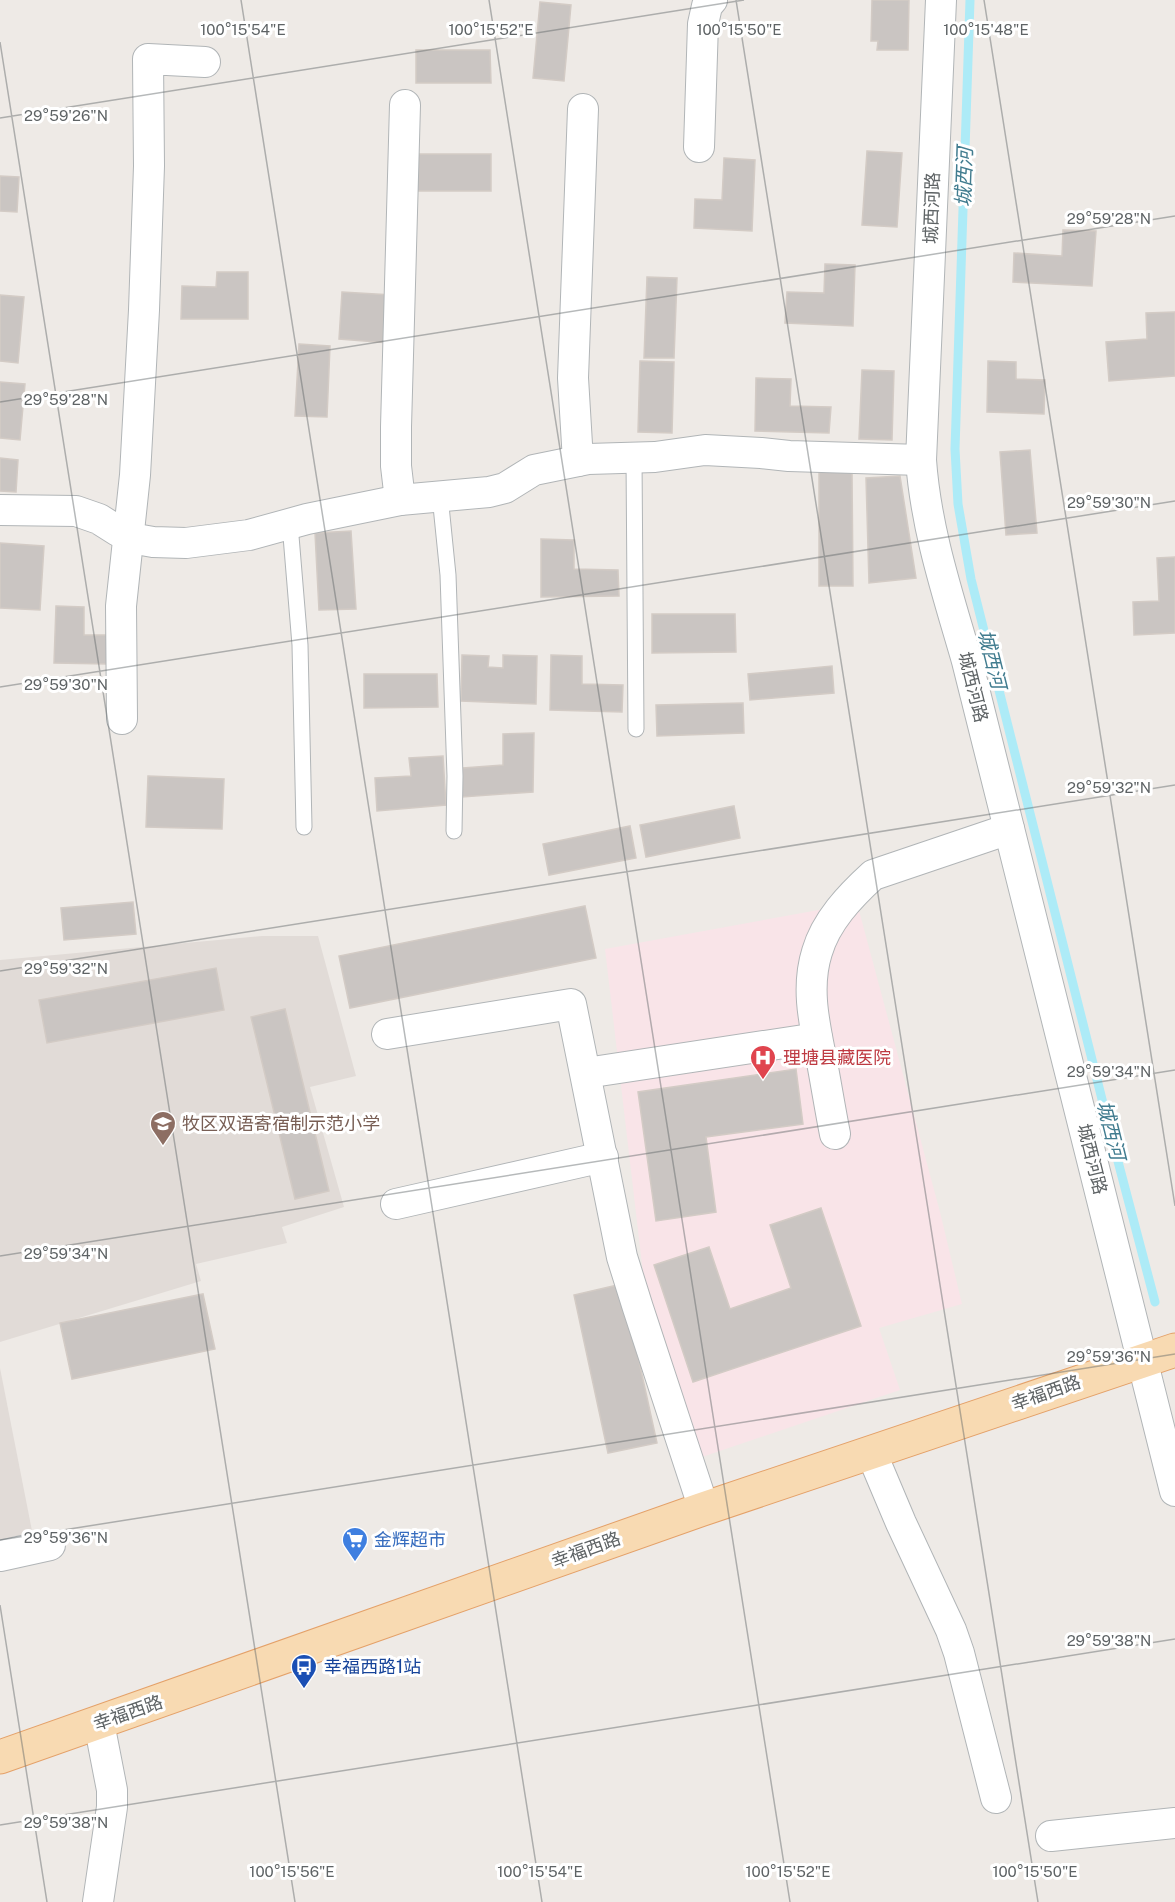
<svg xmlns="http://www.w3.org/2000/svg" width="1175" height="1902" viewBox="0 0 1175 1902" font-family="'Public Sans','Noto Sans SC',sans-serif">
<rect width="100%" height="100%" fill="#eeeae6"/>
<g fill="#e1dbd7">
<path d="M262,936H318L356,1076L310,1087L344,1207L282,1227L287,1243L196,1264L201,1281L0,1342V960Z"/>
<path d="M0,1368L34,1541L0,1548Z"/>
</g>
<path fill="#f9e4e8" d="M857,903L940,1212L962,1304L879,1328L900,1390L699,1458L645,1290L605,949Z"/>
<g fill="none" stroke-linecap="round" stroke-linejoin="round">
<path stroke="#adebf7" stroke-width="9" d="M970,0L955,449L958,504L971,579L1110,1131L1155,1302"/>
</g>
<g fill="#cac5c2" stroke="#d3cbc5" stroke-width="1.5">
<path d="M872,0H909L908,50H877L878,41H871Z"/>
<path d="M540,2L571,5L564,81L533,78Z"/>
<path d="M416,50H490L491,83H416Z"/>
<path d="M867,151L902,153L897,227L862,225Z"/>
<rect x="417" y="154" width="74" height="37"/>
<path d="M724,158L755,160L752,231L694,228L695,199L722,200Z"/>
<path d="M0,176L19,177L17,212L0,211Z"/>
<path d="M1063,230L1096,231L1092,286L1013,282L1014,253L1062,256Z"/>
<path d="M825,264L855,265L853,326L785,323L787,292L824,293Z"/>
<path d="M217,272H248V319H181L182,286L216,287Z"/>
<path d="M647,277L677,278L674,358H644Z"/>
<path d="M342,292L392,295L389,343L339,339Z"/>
<path d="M0,295L24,297L18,363L0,361Z"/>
<path d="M1175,312V376L1109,381L1106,342L1147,339L1146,313Z"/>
<path d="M299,344L330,346L327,417L295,416Z"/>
<path d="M640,361L674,362L672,433L638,432Z"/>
<path d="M988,361L1016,362V379L1045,380L1044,414L987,412Z"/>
<path d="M862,370L894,371L892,440L859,439Z"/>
<path d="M756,378L791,379L790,406L831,407L829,433L755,431Z"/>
<path d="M0,382L25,384L20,440L0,438Z"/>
<path d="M1030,450L1037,533L1006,535L1000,452Z"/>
<path d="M0,458L18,460L16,492L0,491Z"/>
<path d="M819,471H852L853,586H819Z"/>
<path d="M900,476L916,578L869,583L866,478Z"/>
<path d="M351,531L356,609L319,610L315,533Z"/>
<path d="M541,539L574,540V569L618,570L619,596L541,597Z"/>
<path d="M0,543L44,546L40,610L0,608Z"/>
<path d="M1175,557V633L1134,635L1133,602L1159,601L1157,558Z"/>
<path d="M56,606L84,607V635H109L108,664L54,663Z"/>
<path d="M652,614H735L736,652L652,653Z"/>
<path d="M462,655L489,656L488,667L503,668V655L537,656L536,704L461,701Z"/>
<path d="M551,655L582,656V684L623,685L622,712L550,710Z"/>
<path d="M832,666L834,693L750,700L748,674Z"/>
<path d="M364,674H437L438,707L364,708Z"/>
<path d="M743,703L744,733L657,736L656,705Z"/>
<path d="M534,733L533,792L462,797L463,768L503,765V734Z"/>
<path d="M443,756L446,805L377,811L375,778L411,776L409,758Z"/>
<path d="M148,776L224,779L222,829L146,827Z"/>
<path d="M734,806L740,838L646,857L640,825Z"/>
<path d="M630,826L636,858L549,875L543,844Z"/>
<path d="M133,902L136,934L64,940L61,908Z"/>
<path d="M585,906L596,958L350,1008L339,956Z"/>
<path d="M216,968L224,1010L47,1043L39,1000Z"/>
<path d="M285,1009L329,1191L295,1199L251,1017Z"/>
<path d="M796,1069L803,1124L706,1137L716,1212L656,1221L638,1092Z"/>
<path d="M821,1208L861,1326L693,1382L654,1265L709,1247L730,1309L791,1288L770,1225Z"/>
<path d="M622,1284L657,1443L608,1453L574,1295Z"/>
<path d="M203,1294L215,1349L72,1379L60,1323Z"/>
</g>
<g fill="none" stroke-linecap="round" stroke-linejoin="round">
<defs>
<g id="lane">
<path d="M634,458L636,729"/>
<path d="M440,496L448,575L455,776L454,831"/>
<path d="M290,524L300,645L304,827"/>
</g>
<g id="street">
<path d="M941,0L921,460C926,530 948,595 967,661L1175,1491"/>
<path d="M699,147L703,24L707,6L712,0"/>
<path d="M578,461L573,378L583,109"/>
<path d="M400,500L396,466V427L405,105"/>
<path d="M0,510L76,511L99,519L118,531L136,539L153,542L186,543L249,535L307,519L400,500L489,492L505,488L534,470L588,459L655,457L705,450L761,453L789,456L921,460"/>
<path d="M122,719L121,606L135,475L144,310L149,166L148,59L205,62"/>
<path d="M387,1034L571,1004L622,1257L638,1308L704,1509"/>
<path d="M586,1073L817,1038"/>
<path d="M835,1134C830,1109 826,1083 821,1057C814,1022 806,987 817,952C826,921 850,896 873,875L1009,829"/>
<path d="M396,1204L603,1157"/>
<path d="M871,1452L901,1523L951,1630L959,1653L996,1798"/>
<path d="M0,1556L50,1545"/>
<path d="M1051,1836L1175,1823"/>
<path d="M98,1902L112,1807V1790L99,1723"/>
</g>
<path id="primary" d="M0,1757L700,1510L1175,1350"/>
</defs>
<use href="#lane" stroke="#b1b5b7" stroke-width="17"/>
<use href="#street" stroke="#b1b5b7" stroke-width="32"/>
<use href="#primary" stroke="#e4a169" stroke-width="35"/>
<use href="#lane" stroke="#fff" stroke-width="15"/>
<use href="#street" stroke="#fff" stroke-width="30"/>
<use href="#primary" stroke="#f8dab2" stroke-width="33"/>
</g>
<path fill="none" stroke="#5e6365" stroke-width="1.5" stroke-opacity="0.45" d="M241,0L542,1902M489,0L790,1902M736,0L1038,1902M984,0L1175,1206M0,42L295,1902M0,118L744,0M0,402L1175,216M0,687L1175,501M0,971L1175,785M0,1256L1175,1070M0,1540L1175,1354M0,1605L47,1902M0,1825L1175,1639"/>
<defs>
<symbol id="hospital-pin" viewBox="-11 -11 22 30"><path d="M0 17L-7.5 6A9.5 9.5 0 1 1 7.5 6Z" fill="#e0444e" stroke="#fff"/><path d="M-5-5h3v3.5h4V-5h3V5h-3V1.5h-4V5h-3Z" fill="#fff"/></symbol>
<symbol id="school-pin" viewBox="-11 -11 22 30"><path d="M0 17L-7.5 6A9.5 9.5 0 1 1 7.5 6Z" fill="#8d6e63" stroke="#fff"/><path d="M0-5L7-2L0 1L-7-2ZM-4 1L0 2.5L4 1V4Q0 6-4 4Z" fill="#fff"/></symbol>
<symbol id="supermarket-pin" viewBox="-11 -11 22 30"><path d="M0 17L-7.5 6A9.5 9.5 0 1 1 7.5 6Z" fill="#3f7fe0" stroke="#fff"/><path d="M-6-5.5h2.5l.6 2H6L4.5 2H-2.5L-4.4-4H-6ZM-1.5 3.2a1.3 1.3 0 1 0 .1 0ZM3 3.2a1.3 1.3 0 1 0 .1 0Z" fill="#fff"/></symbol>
<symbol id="bus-pin" viewBox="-11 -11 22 30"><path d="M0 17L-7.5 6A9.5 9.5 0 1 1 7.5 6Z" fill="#1a4fb4" stroke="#fff"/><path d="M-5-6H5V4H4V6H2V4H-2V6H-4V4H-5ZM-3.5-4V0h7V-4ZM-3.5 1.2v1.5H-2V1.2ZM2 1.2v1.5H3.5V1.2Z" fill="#fff"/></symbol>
</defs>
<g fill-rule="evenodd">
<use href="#hospital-pin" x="748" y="1043" width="30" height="40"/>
<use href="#school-pin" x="148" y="1109" width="30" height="40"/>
<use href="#supermarket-pin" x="340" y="1525" width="30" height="40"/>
<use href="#bus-pin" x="289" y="1652" width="30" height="40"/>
</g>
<g text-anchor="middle" stroke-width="6" stroke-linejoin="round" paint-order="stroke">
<g font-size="18" fill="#5e6365" stroke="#fff">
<text transform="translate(932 208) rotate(-88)" y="6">城西河路</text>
<text transform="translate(973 687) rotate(76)" y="6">城西河路</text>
<text transform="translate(1092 1159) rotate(76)" y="6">城西河路</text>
<text transform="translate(1046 1393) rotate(-19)" y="6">幸福西路</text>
<text transform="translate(586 1550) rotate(-20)" y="6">幸福西路</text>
<text transform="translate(128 1713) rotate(-19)" y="6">幸福西路</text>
</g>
<g font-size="18" fill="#be3a42" stroke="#fff" text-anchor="start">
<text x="783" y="1064">理塘县藏医院</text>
</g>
<g font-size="18" fill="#785e54" stroke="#fff" text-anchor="start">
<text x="182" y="1130">牧区双语寄宿制示范小学</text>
</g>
<g font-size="18" fill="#366cbe" stroke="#fff" text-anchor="start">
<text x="374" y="1546">金辉超市</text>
</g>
<g font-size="18" fill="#164399" stroke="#fff" text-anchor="start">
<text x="324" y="1673">幸福西路1站</text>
</g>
<g font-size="20" font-style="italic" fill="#417c8f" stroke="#fff">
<text transform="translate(964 177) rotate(-88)" y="7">城西河</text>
<text transform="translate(992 659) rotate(76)" y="7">城西河</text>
<text transform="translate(1111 1130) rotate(76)" y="7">城西河</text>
</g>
</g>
<g font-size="15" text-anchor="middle" fill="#5e6365" stroke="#fff" stroke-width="6" stroke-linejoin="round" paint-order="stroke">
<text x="243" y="35">100°15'54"E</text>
<text x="491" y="35">100°15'52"E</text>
<text x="739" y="35">100°15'50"E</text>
<text x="986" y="35">100°15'48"E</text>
<text x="66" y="121">29°59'26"N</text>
<text x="1109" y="224">29°59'28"N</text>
<text x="66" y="405">29°59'28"N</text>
<text x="1109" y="508">29°59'30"N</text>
<text x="66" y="690">29°59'30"N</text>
<text x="1109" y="793">29°59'32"N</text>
<text x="66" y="974">29°59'32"N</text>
<text x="1109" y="1077">29°59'34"N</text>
<text x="66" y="1259">29°59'34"N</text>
<text x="1109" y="1362">29°59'36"N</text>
<text x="66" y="1543">29°59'36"N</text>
<text x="1109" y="1646">29°59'38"N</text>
<text x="66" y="1828">29°59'38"N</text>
<text x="292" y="1877">100°15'56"E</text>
<text x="540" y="1877">100°15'54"E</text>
<text x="788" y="1877">100°15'52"E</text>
<text x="1035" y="1877">100°15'50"E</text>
</g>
</svg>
